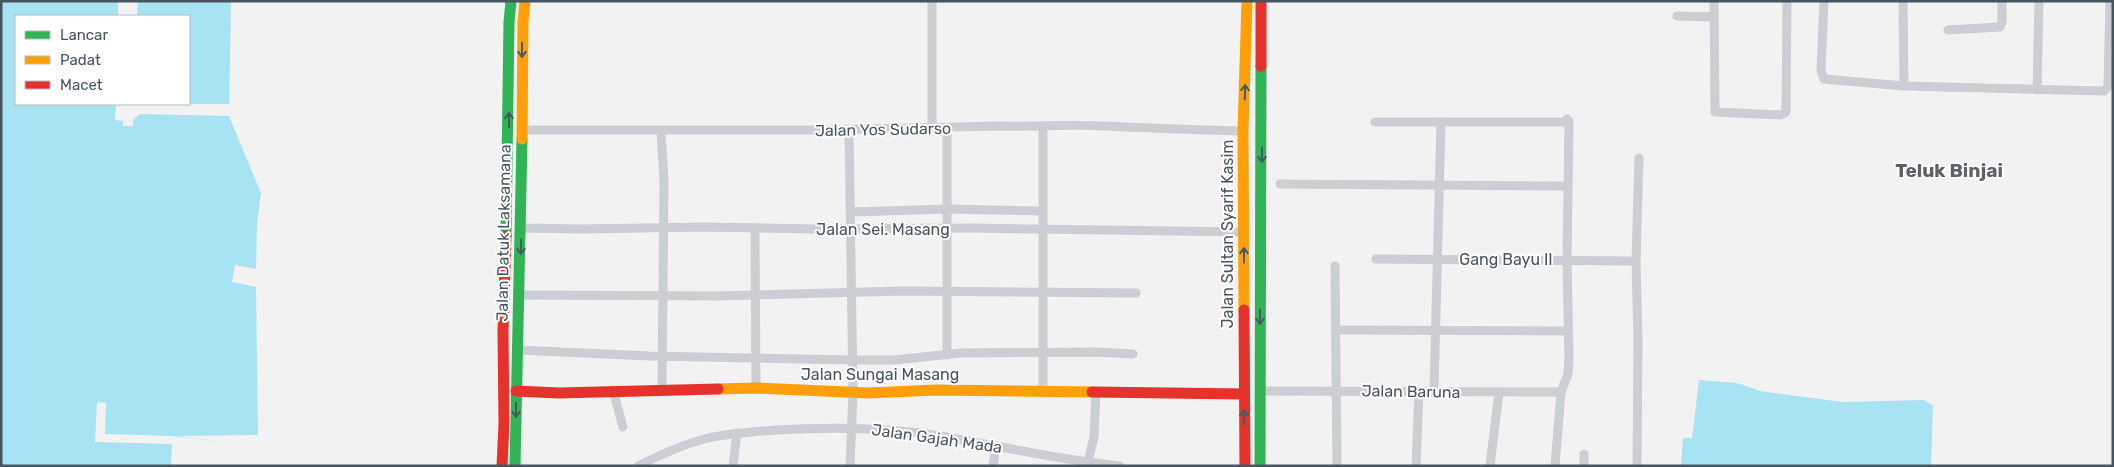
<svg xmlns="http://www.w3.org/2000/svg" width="2114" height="467" viewBox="0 0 2114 467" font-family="Rubik,sans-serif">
<rect width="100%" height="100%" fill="#f3f2f2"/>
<g fill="#a7e3f3" fill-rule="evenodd">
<path d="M1,1H231L229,116L261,193L257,224L256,269L235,265L232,282L256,287L258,435L178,436L215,441L216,443L215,445L172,444L171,466H1ZM16,16H189V104H16Z"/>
<path d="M1699,380L1737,383L1760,391L1843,402L1924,400L1933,406L1931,466H1681L1683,438H1692Z"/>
</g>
<g fill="#f3f2f2">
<path d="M118,1H138L137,16H118Z"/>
<path d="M116,104H229V116L140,114L133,120V126H123V121L115,120Z"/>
<path d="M97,402L106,403L105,434L172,436L215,441L216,443L215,445L95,442Z"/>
</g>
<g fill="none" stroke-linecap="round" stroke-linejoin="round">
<g stroke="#cbced2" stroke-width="9">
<path d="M1714,1L1715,112L1781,115L1786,112L1787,1"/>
<path d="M1824,1L1821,71L1824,79L1904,86L2104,91L2108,87L2110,1"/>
<path d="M1903,1L1904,86"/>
<path d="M1677,16L1713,17"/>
<path d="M1948,30L2000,27L2002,22V1"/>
<path d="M2037,90L2039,1"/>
<path d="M1375,122H1564L1567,119L1569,121L1567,259L1569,359L1568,374L1561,392L1555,466"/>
<path d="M932,127V1"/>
<path d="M522,130H813L1000,126C1035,127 1070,124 1104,126C1151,128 1197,130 1243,131"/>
<path d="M849,130L853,392L850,466"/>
<path d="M661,131L664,181L662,390"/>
<path d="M1280,184L1567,186"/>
<path d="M852,212L947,209L1043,211"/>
<path d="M521,228L581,229L704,227L816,229L971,228L1244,232"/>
<path d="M755,228L756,388"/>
<path d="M1376,259L1636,261"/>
<path d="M1335,266L1337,466"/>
<path d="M519,295L717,296L904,291L1136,293"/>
<path d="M1337,330L1568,331"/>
<path d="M518,350L649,356L853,360H895L960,353L1097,352L1133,354"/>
<path d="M947,355V128"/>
<path d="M613,390L623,427"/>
<path d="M1043,390V127"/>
<path d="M1260,391L1561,392"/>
<path d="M1434,391L1441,122"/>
<path d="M638,466C660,455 681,445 704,439C727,433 752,432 776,430C829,427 881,427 934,435C996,445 1058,460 1120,466"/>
<path d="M733,466L737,433"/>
<path d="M993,466L996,446"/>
<path d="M1087,466L1094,437L1096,391"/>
<path d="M1416,466L1419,391"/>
<path d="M1490,466L1499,392"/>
<path d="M1584,466V454"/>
<path d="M1637,466L1638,340L1636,261L1639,158"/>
</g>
<g stroke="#30b455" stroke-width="11">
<path d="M506,236L509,22L511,1"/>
<path d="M515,466L522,139"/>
<path d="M1260,466L1261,66"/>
</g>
<g stroke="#ff9f0a" stroke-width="11">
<path d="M522,139L523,22L525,1"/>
<path d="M1244,310L1243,131L1247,1"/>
<path d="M718,389L756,388L869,393L936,390L1092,392"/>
</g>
<g stroke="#e5322d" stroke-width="11">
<path d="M1261,66V1"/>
<path d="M1244,310L1245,466"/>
<path d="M516,391L559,393L718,389"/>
<path d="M1092,392L1244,394"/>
<path d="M502,466L504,424L503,332L506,236"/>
</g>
</g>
<defs><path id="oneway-shaft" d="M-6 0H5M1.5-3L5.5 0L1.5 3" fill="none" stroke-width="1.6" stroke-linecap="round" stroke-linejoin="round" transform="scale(1.25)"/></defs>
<g stroke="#465a60">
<use href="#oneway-shaft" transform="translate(522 50) rotate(90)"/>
<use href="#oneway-shaft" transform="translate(1245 92) rotate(-88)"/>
<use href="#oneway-shaft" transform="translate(509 120) rotate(-90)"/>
<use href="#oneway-shaft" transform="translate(1262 155) rotate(90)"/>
<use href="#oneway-shaft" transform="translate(521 247) rotate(91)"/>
<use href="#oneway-shaft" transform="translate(1244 255) rotate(-90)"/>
<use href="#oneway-shaft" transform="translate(1260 317) rotate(90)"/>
<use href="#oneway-shaft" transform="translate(516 410) rotate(90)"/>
<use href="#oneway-shaft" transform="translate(1244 417) rotate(-91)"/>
</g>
<g text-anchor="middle" stroke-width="4" stroke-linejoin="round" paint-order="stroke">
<g font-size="16" fill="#475561" stroke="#fff">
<text transform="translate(883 129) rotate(-1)" y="6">Jalan Yos Sudarso</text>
<text x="883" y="235">Jalan Sei. Masang</text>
<text transform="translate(503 233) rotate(-89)" y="6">Jalan Datuk Laksamana</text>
<text transform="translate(1227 234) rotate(-90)" y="6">Jalan Sultan Syarif Kasim</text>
<text x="1506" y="265">Gang Bayu II</text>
<text x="880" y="380">Jalan Sungai Masang</text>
<text transform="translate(1411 391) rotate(1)" y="6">Jalan Baruna</text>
<text transform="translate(937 438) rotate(8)" y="6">Jalan Gajah Mada</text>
</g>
<g font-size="19" font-weight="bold" fill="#5d6267" stroke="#fff">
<text x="1949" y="177">Teluk Binjai</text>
</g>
</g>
<rect width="2114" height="467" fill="none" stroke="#475561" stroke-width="5"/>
<rect x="15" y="15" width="175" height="90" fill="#ffffff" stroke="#b5bbc0"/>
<rect x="25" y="31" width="25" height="8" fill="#30b455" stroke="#b5bbc0"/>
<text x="60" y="40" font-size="15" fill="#475561">Lancar</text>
<rect x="25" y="56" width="25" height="8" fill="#ff9f0a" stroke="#b5bbc0"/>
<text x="60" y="65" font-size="15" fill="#475561">Padat</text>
<rect x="25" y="81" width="25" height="8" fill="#e5322d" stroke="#b5bbc0"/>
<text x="60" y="90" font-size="15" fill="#475561">Macet</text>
</svg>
